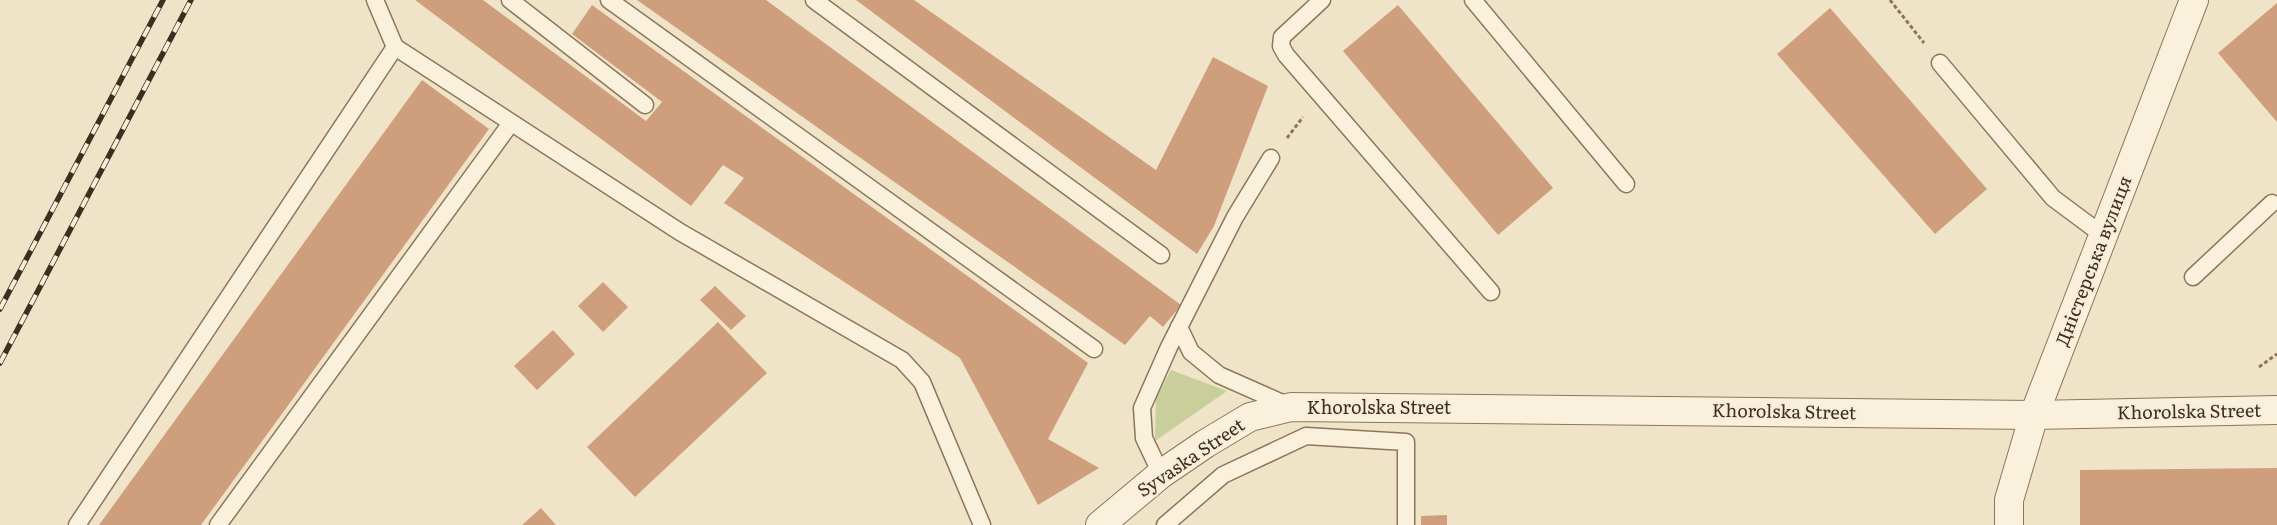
<svg xmlns="http://www.w3.org/2000/svg" width="2277" height="525" viewBox="0 0 2277 525" font-family="Literata,serif">
<rect width="100%" height="100%" fill="#f0e4c8"/>
<path fill="#c9cf9b" d="M1171,370L1227,391L1155,441L1156,398Z"/>
<g fill="#cf9f7d">
<path d="M415,0H483L646,121L662,102L572,34L592,5L1088,363L1048,439L1099,468L1038,505L960,358L724,203L744,178L723,165L691,206Z"/>
<path d="M637,0H766L1181,305L1163,327L1150,316L1125,345Z"/>
<path d="M856,0H914L1156,170L1213,57L1268,86L1214,226L1197,254Z"/>
<path d="M2277,3V122L2218,53Z"/>
<path d="M1398,5L1553,188L1498,235L1343,51Z"/>
<path d="M1830,8L1987,189L1935,234L1777,54Z"/>
<path d="M422,80L489,129L201,525H99Z"/>
<path d="M603,282L628,307L603,332L578,306Z"/>
<path d="M715,286L746,316L731,330L700,300Z"/>
<path d="M718,322L767,373L635,497L587,447Z"/>
<path d="M553,330L575,354L537,390L514,366Z"/>
<path d="M2277,468V525H2080V470Z"/>
<path d="M541,508L556,525H522Z"/>
<path d="M1447,515V525H1421V516Z"/>
</g>
<g fill="none" stroke-linecap="round" stroke-linejoin="round">
<defs>
<g id="lane">
<path d="M375,0L395,47L680,232L902,360L922,382L982,525"/>
<path d="M510,0L645,105"/>
<path d="M609,0L1094,349"/>
<path d="M814,0L1161,255"/>
<path d="M1322,0L1282,37L1281,46L1286,55L1491,292"/>
<path d="M1473,0L1626,184"/>
<path d="M1940,63L2053,198L2104,236"/>
<path d="M2193,277L2272,203"/>
<path d="M1179,327L1191,352L1219,375L1289,406"/>
<path d="M1161,474L1144,438L1142,408L1169,347L1235,217L1271,158"/>
<path d="M77,525L395,47"/>
<path d="M218,525L511,123"/>
<path d="M1165,525L1223,475L1306,436L1406,442V525"/>
</g>
<g id="street">
<path d="M1100,525L1161,474L1205,444L1250,417L1291,407L2034,415L2277,410"/>
<path d="M2009,525V500L2034,415L2194,0"/>
</g>
</defs>
<use href="#lane" stroke="#8d765c" stroke-width="19"/>
<use href="#street" stroke="#8d765c" stroke-width="30"/>
<g stroke="#8d765c" stroke-width="3" stroke-dasharray="4 2.5" stroke-linecap="butt">
<path d="M1890,0L1924,43"/>
<path d="M1287,138L1303,117"/>
<path d="M2259,367L2277,354"/>
</g>
<use href="#lane" stroke="#faf1dc" stroke-width="16"/>
<use href="#street" stroke="#faf1dc" stroke-width="28"/>
<defs>
<g id="rail">
<path d="M0,309L163,0"/>
<path d="M0,363L191,0"/>
</g>
</defs>
<use href="#rail" stroke="#3d2e20" stroke-width="5.5"/>
<use href="#rail" stroke="#f7eed8" stroke-width="4" stroke-dasharray="11" stroke-linecap="butt"/>
</g>
<g text-anchor="middle" stroke-width="5" stroke-linejoin="round" paint-order="stroke">
<g font-size="18" fill="#3d2e20" stroke="#f7eed8">
<text transform="translate(2094 261) rotate(-69)" y="6">Дністерська вулиця</text>
<text x="1379" y="414">Khorolska Street</text>
<text transform="translate(1784 412) rotate(1)" y="6">Khorolska Street</text>
<text transform="translate(2189 412) rotate(-1)" y="6">Khorolska Street</text>
<text transform="translate(1191 458) rotate(-34)" y="6">Syvaska Street</text>
</g>
</g>
</svg>
